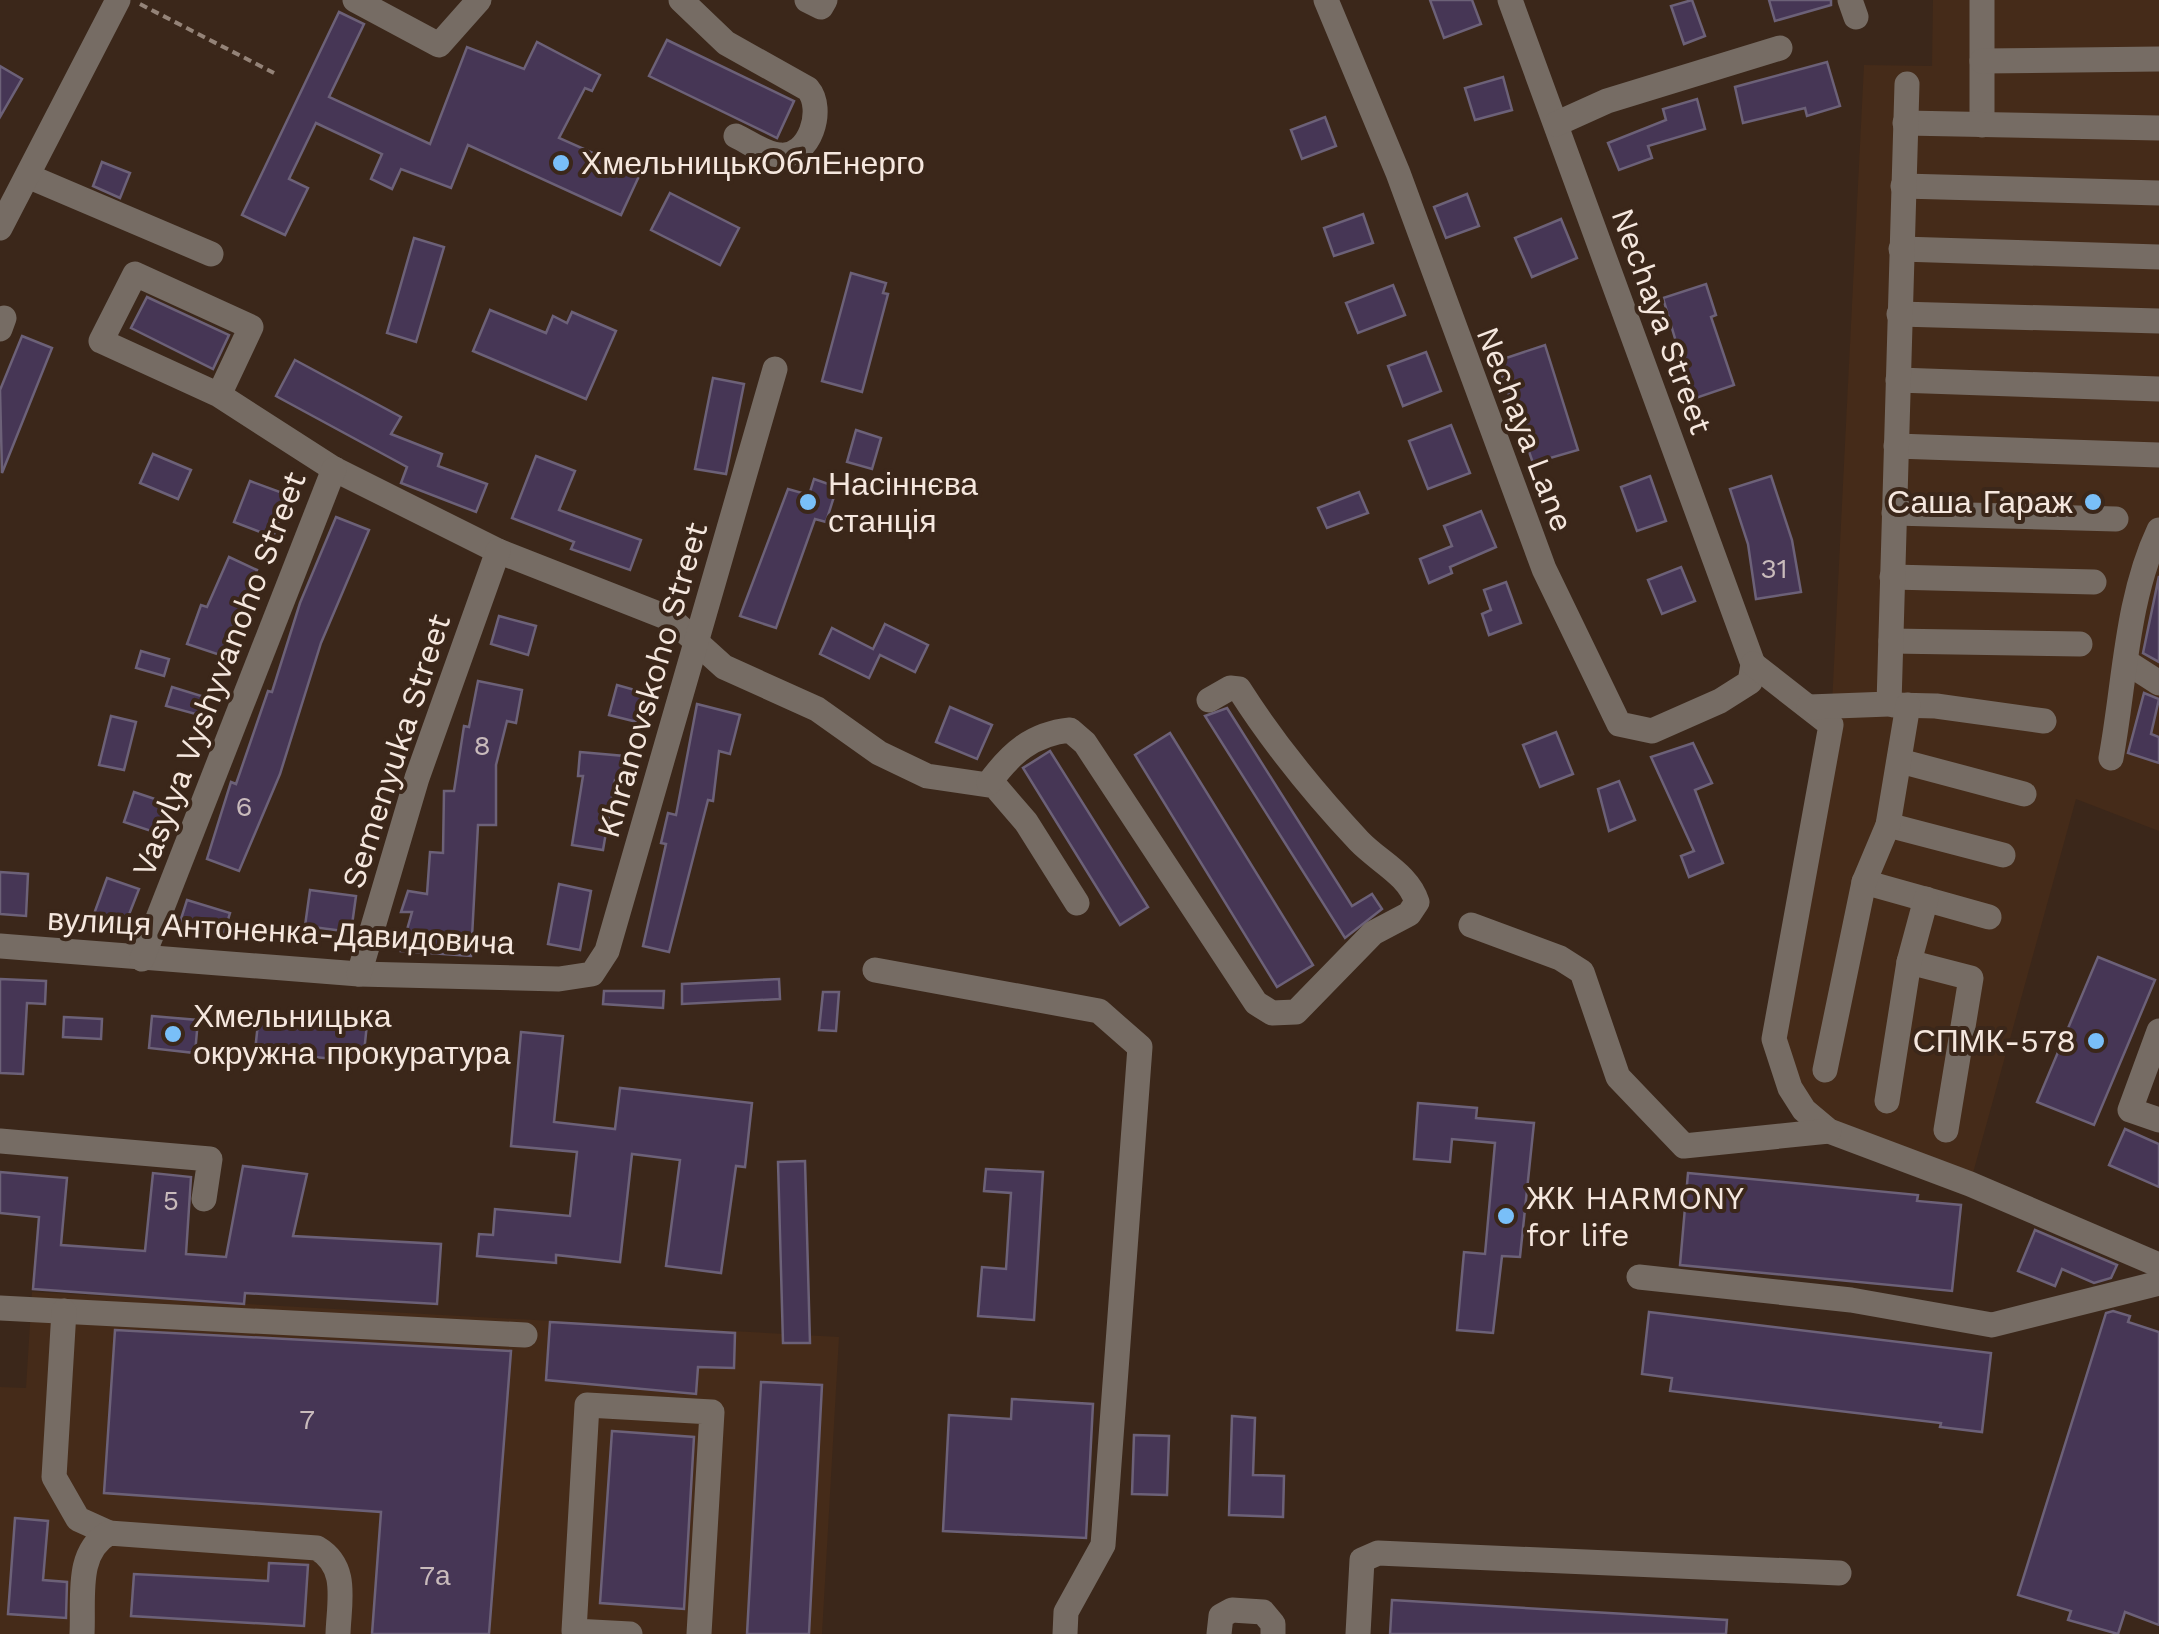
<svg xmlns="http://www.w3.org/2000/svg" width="2159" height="1634" viewBox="0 0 2159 1634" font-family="'Work Sans',sans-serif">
<rect width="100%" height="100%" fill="#3b271a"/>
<g fill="#452b19">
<path d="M1933,0H2159V831L2076,799L1970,1184L1804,1110L1777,1007L1831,724L1864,65L1932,66Z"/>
<path d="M32,1292L839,1337L822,1634H0V1387L26,1388Z"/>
</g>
<g fill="#463655" stroke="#6c6178" stroke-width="2.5">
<path d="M1430,0H1472L1481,24L1444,38Z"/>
<path d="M1692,0L1705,36L1684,44L1671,6Z"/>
<path d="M1769,0H1831V5L1775,21Z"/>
<path d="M339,12L364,24L329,97L430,144L467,47L524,69L537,42L600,75L592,91L585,88L559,138L640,174L621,215L468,145L451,188L401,169L392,189L371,179L382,154L316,123L289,179L308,188L285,235L242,215Z"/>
<path d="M667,40L794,101L777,138L649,76Z"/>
<path d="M1827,62L1840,106L1807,116L1805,108L1743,123L1735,87Z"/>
<path d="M0,66L22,79L0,117Z"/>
<path d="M1503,77L1512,110L1475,120L1465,88Z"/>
<path d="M1697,99L1705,129L1648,146L1652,158L1619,170L1608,143L1666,120L1663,109Z"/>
<path d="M1325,117L1336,146L1302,159L1291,130Z"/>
<path d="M102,162L130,173L120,198L93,186Z"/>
<path d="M670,193L739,228L720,265L651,230Z"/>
<path d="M1467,194L1479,226L1446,238L1434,207Z"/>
<path d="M1363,214L1373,243L1334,256L1324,228Z"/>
<path d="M1561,219L1577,258L1532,277L1515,238Z"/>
<path d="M414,238L444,247L416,342L387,333Z"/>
<path d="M851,273L886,283L883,293L888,294L862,392L822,381Z"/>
<path d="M1706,284L1716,315L1711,317L1734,385L1693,399L1663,298Z"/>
<path d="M1393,285L1405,315L1358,333L1346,303Z"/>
<path d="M147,297L229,335L213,369L131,328Z"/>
<path d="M490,310L546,333L553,316L567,323L572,312L616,331L586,399L473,351Z"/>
<path d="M22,336L52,348L2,473L0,390Z"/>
<path d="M1545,345L1578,450L1533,463L1497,361Z"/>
<path d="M1426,352L1441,391L1403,406L1388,366Z"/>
<path d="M295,360L401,417L391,434L442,454L438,466L487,484L476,512L401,483L407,467L276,396Z"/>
<path d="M713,378L744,384L726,474L695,469Z"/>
<path d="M1451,425L1470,473L1428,489L1409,441Z"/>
<path d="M856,430L881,438L872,469L847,462Z"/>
<path d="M153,454L191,470L178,499L140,483Z"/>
<path d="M536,456L575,471L559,510L641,540L630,570L571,549L574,542L512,518Z"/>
<path d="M1650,476L1666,521L1637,531L1621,487Z"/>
<path d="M1771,476L1792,540L1801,592L1756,599L1748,544L1730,489Z"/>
<path d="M814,479L837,487L826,522L815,519L776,628L740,616L788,489L809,495Z"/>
<path d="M250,481L288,495L273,537L234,522Z"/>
<path d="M1359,492L1368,513L1327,528L1318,508Z"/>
<path d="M1481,511L1496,547L1450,567L1452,573L1429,583L1420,559L1452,546L1444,526Z"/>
<path d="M336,517L369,530L321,643L280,774L239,871L207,859L231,782L236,784L268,691L272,692L300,603Z"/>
<path d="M229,557L257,570L223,656L187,644L201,605L207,607Z"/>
<path d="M1681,567L1695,601L1662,614L1648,580Z"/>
<path d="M2159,576V662L2143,653Z"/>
<path d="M1506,582L1521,623L1489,635L1482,614L1491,610L1484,590Z"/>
<path d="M499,616L536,626L528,655L491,644Z"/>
<path d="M885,624L928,645L915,672L880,655L869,678L820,654L832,628L873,649Z"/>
<path d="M141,651L169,659L164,676L136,668Z"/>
<path d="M478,681L522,690L516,723L507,721L496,765V825H478L471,956L401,951L412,912H401L408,891L427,894L430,852L443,853L444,791H454L464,726L469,727Z"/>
<path d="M617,685L653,695L645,724L609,715Z"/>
<path d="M172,687L208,698L203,716L166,706Z"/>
<path d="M2144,693L2159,699L2151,734L2159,737V763L2128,753Z"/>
<path d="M697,704L740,715L730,754L719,751L713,801L708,800L669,952L643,946L666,844L661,843L668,813L676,815Z"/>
<path d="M950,707L992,725L977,759L936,742Z"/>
<path d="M1227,708L1352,906L1372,894L1382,909L1345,938L1205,716Z"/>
<path d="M111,716L136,722L124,770L99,765Z"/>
<path d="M1556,732L1573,774L1540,787L1523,745Z"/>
<path d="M1170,733L1313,965L1277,987L1135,755Z"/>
<path d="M1693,743L1712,783L1695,790L1723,863L1689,877L1681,856L1694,851L1651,757Z"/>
<path d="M1050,751L1148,907L1120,925L1023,768Z"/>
<path d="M580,752L624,756L621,780H615L603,850L572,845L583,776H578Z"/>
<path d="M1619,781L1635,820L1609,831L1598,789Z"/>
<path d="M134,792L170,804L160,834L124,822Z"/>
<path d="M0,872L28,874L26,916L0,914Z"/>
<path d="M107,878L139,889L121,935L90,925Z"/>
<path d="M559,884L591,891L580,950L548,944Z"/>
<path d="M310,890L356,896L351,932L305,926Z"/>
<path d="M187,900L230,913L223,936L180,922Z"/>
<path d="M2098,957L2155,980L2094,1125L2037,1102Z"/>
<path d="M0,979L46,981L45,1004L27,1003L23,1074L0,1073Z"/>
<path d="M779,979L780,999L682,1004V984Z"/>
<path d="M604,991H664L663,1008L603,1004Z"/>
<path d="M823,992H839L836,1031L819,1030Z"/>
<path d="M259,1014L367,1024L363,1062L255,1051Z"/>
<path d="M152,1016L198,1020L195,1053L149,1048Z"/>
<path d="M64,1017L102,1019L101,1039L63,1037Z"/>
<path d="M521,1032L563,1036L554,1122L615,1129L620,1088L752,1103L745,1167L736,1166L721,1273L666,1266L680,1160L632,1154L620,1262L556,1255V1263L477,1256L479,1234L493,1235L495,1209L570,1216L577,1152L511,1146Z"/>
<path d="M1418,1103L1477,1108L1476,1118L1534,1123L1520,1257L1502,1256L1493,1333L1457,1330L1464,1252L1485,1254L1495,1143L1452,1139L1450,1162L1414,1159Z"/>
<path d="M2125,1129L2159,1144V1187L2109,1165Z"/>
<path d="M805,1161L810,1343H783L778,1162Z"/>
<path d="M243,1166L307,1174L293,1236L441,1244L437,1304L245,1293L244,1304L33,1289L39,1217L0,1213V1172L67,1178L61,1245L145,1251L153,1173L191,1177L186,1254L226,1257Z"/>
<path d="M986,1169L1043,1172L1034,1320L978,1316L982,1267L1006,1269L1011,1193L984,1191Z"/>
<path d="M1688,1173L1918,1195L1917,1201L1961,1205L1952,1291L1680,1265Z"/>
<path d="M2035,1230L2117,1265L2111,1278L2094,1283L2062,1269L2055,1286L2018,1271Z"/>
<path d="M2113,1311L2130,1316L2128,1322L2159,1332V1625L2125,1612L2118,1634L2068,1620L2071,1611L2018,1595L2106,1313Z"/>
<path d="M1649,1312L1991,1353L1982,1432L1940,1427L1941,1423L1670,1391L1672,1378L1642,1374Z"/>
<path d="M550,1322L735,1333L734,1368L698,1367L696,1394L546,1380Z"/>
<path d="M115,1330L511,1351L489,1634H372L381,1512L104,1493Z"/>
<path d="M761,1382L822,1385L809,1634H747Z"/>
<path d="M1012,1399L1093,1404L1086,1538L943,1531L949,1415L1011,1419Z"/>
<path d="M1232,1416L1255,1418L1253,1475L1284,1476L1283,1517L1229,1515Z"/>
<path d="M612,1431L694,1437L684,1609L600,1603Z"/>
<path d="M1134,1435L1169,1436L1167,1495L1132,1494Z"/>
<path d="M15,1518L48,1521L43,1580L67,1582L66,1618L8,1614Z"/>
<path d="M269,1563L308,1565L304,1626L131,1616L134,1574L268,1581Z"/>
<path d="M1392,1600L1727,1620L1726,1634H1390Z"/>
</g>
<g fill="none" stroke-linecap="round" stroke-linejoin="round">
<path stroke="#948378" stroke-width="4" stroke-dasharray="8 5" stroke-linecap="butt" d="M140,4L274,73"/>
<g stroke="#766c64" stroke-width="25">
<path d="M355,0L439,45L479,0"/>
<path d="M681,0L726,43L808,89C825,109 810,158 780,155C766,155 749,142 736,136"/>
<path d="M807,0L821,7L825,0"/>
<path d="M1326,0L1398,173L1544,569L1619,724L1652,731L1720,701L1750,682L1753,664L1510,0"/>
<path d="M1850,0L1856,17"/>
<path d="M1982,0V125"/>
<path d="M1982,61L2159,59"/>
<path d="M1905,123L2159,128"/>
<path d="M1556,124L1607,101L1780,48"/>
<path d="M30,177L211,254"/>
<path d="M1903,186L2159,193"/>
<path d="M0,228L118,0"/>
<path d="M1901,249L2159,257"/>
<path d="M1899,314L2159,321"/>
<path d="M0,329L4,318"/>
<path d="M1898,380L2159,389"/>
<path d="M219,395L251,327L135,274L101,341L219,395L334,469L498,551L671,619L724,667L817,709L879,753L927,776L995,786L1026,822L1077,903"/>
<path d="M1896,446L2159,455"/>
<path d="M1894,513L2116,519"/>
<path d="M1892,577L2094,582"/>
<path d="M1891,641L2080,644"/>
<path d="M2128,663L2159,683"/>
<path d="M1753,664L1831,725L1774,1039L1790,1088L1804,1110L1829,1131L1970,1184L2159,1265"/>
<path d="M1894,705L1936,706L2044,721"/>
<path d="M1809,707L1889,704L1907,84"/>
<path d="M2111,758C2125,682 2126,600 2159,530"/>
<path d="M1900,761L2024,794"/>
<path d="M989,783C1011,753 1032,734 1070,730L1085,743L1256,1003L1272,1013L1296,1012L1373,933L1409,914L1417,902C1408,874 1379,862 1359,841C1315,794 1274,744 1239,689L1230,688L1209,700"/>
<path d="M1888,825L2003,855"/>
<path d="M1864,882L1989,917"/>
<path d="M1471,925L1560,958L1582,972L1618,1077L1684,1146L1829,1131"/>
<path d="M0,946L359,974L559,979L592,974L607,951L775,369"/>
<path d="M142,959L334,469"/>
<path d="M1909,962L1971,978L1946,1130"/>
<path d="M875,970L1099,1011L1140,1047L1103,1545L1066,1612L1065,1634"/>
<path d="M359,974L417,778L498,551"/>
<path d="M2159,1031L2130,1110L2159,1120"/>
<path d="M1825,1070L1864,882L1888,825L1908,705"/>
<path d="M1887,1101L1909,962L1926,899"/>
<path d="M0,1141L210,1159L204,1199"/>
<path d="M1639,1277L1851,1300L1992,1325L2159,1283"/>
<path d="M0,1308L525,1335"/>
<path d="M64,1311L54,1477L78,1519L109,1533"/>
<path d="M82,1634C84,1598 75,1552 109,1533L317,1548C349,1567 339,1601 338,1634"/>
<path d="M630,1634L574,1631L587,1405L712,1412L699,1634"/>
<path d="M1219,1634L1221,1616L1232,1610L1263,1612L1273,1624V1634"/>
<path d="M1358,1634L1362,1560L1378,1553L1839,1573"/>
</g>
</g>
<g fill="#79bff8" stroke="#3b271a" stroke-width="4">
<circle cx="561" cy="163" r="10"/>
<circle cx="808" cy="502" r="10"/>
<circle cx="2093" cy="502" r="10"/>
<circle cx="173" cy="1034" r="10"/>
<circle cx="2096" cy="1041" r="10"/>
<circle cx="1506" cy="1216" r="10"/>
</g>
<g text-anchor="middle" stroke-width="8" stroke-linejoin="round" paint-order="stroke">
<g font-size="28" fill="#c9bbbc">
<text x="1774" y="578">31</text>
<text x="482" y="755">8</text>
<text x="244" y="816">6</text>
<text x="171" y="1210">5</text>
<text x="307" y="1429">7</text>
<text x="435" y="1585">7а</text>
</g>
<g font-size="32" fill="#f5e7de" stroke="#3b271a" text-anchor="start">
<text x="581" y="174">ХмельницькОблЕнерго</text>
<text x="828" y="495">Насіннєва<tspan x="828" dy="37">станція</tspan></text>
<text x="2073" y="513" text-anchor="end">Саша Гараж</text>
<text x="193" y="1027">Хмельницька<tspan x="193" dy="37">окружна прокуратура</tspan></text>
<text x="2076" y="1052" text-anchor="end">СПМК-578</text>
<text x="1526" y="1209">ЖК HARMONY<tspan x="1526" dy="37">for life</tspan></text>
</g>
<g font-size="32" fill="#f5e7de" stroke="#3b271a">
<text transform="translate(1662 321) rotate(70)" y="11">Nechaya Street</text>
<text transform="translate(1525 429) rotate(69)" y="11">Nechaya Lane</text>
<text transform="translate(219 674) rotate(-69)" y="11">Vasylya Vyshyvanoho Street</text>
<text transform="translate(652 680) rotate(-74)" y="11">Khranovskoho Street</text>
<text transform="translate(396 751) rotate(-72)" y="11">Semenyuka Street</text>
<text transform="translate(281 931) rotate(3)" y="11">вулиця Антоненка-Давидовича</text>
</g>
</g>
</svg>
